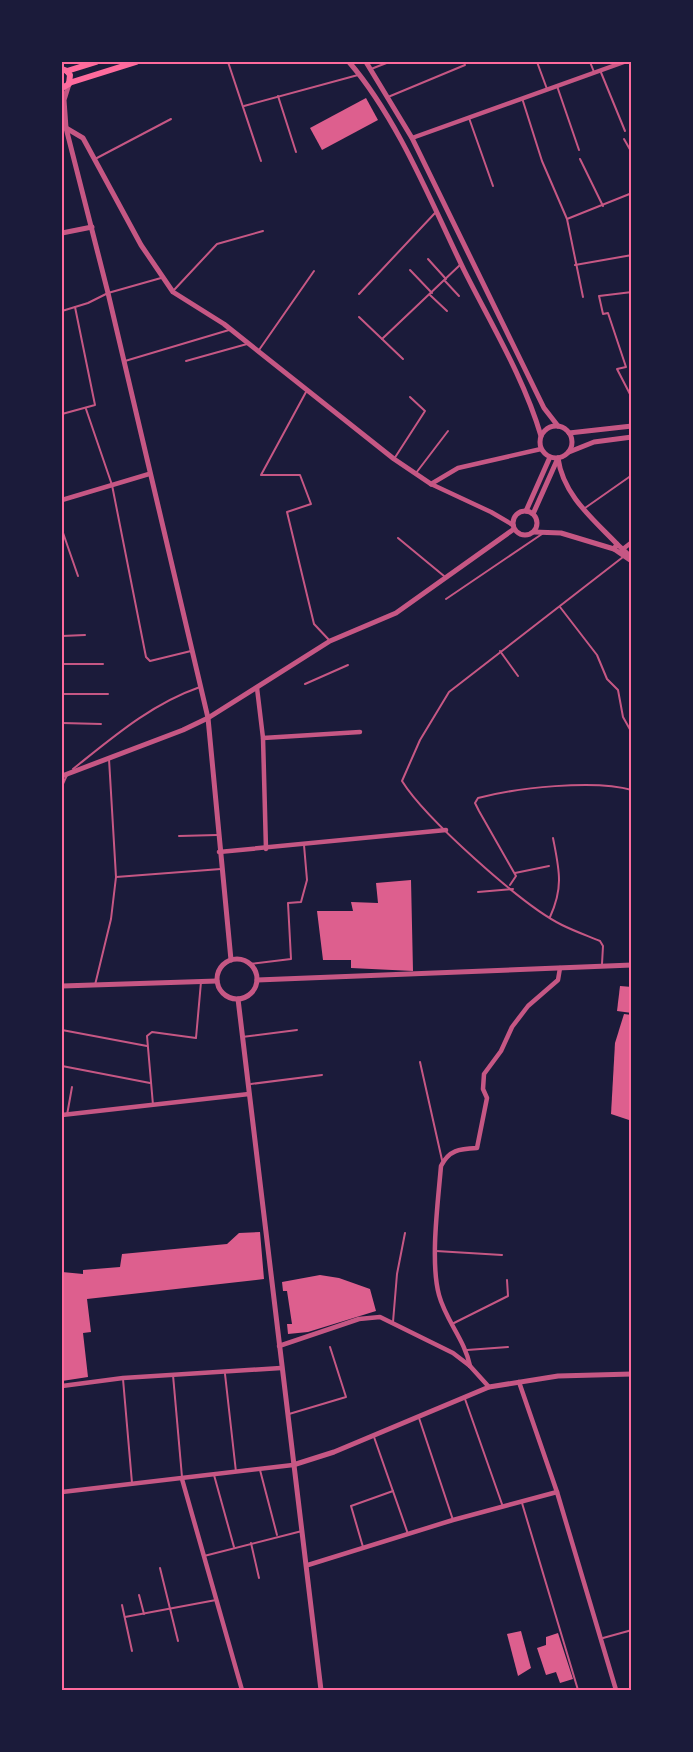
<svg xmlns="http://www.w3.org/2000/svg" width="693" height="1752" viewBox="0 0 693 1752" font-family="Manrope,sans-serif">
<rect width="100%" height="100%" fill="#1b1b3a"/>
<g fill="#dd5f8e">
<path d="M366,98L378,120L322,150L310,128Z"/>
<path d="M411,880L413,971L351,968V960H323L317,911H353L351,902L378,903L376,883Z"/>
<path d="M620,986L632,987V1013L617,1011Z"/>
<path d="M624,1014L632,1015V1121L611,1114L615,1043Z"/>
<path d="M260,1232L264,1279L87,1299L91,1332L83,1333L88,1377L62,1381V1272L83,1274V1270L120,1267L122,1254L227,1244L239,1233Z"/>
<path d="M320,1275L339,1278L370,1289L376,1311L308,1332L288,1334L287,1324H292L287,1291H283L282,1282Z"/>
<path d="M521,1631L531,1668L518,1676L507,1634Z"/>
<path d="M558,1633L573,1679L560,1683L556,1672L546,1675L537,1648L546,1645V1637Z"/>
</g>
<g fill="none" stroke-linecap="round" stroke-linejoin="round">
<g stroke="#c65784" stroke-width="2">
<path d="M228,62L261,161"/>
<path d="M537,62L547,89"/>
<path d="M590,62L594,72"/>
<path d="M371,69L389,62"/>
<path d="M600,70L625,131"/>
<path d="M557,86L579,150"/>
<path d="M278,96L296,152"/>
<path d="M388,97L465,65"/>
<path d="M522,98L542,161L567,219L583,297"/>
<path d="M244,106L358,75"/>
<path d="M469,118L493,186"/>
<path d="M624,139L632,153"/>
<path d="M95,159L171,119"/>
<path d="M580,159L603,206"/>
<path d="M567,219L632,193"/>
<path d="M428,259L446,279"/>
<path d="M575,265L632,255"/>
<path d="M410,270L432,293"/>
<path d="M445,281L459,296"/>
<path d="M174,290L217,244L263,231"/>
<path d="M632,292L599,296L603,314L608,313L626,367L617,369L632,398"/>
<path d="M359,294L435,213"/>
<path d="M430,295L447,311"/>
<path d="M62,311L88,303L108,293L161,278"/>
<path d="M359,317L403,359"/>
<path d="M382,339L461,264"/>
<path d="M259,350L314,271"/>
<path d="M125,361L229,330"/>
<path d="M186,361L247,344"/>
<path d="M306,392L261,475H300L311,504L287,512L314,624L330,641"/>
<path d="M86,409L112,485L146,657L150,661L191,651"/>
<path d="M62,414L95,405L75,307"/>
<path d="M394,459L425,411L410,397"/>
<path d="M416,473L448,431"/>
<path d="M585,508L632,475"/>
<path d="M62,530L78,576"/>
<path d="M398,538L444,576"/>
<path d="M446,599L542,534"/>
<path d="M560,607L597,655L607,679L618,690L623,717L632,733"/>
<path d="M62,636L85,635"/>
<path d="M500,651L518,676"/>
<path d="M62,664H103"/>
<path d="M305,684L348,665"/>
<path d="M62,694H108"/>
<path d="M62,723L101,724"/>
<path d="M73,769C113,737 151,704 200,687"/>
<path d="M62,786L67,775"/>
<path d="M179,836L217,835"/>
<path d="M515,873L549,866"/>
<path d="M116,877L221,869"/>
<path d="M510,885L516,876L479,811L475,803L478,798C516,788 594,779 632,790"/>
<path d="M478,892L513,889"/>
<path d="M550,917C564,887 559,869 553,838"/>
<path d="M250,964L291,959L288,903L301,902L307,880L304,845"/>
<path d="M602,964L603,946L600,941C588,936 574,931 562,925C523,906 425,818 402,781L420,740L449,692L623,557"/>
<path d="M95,985L111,919L116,877L109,759"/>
<path d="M62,1030L147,1046"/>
<path d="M242,1037L297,1030"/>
<path d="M420,1062L442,1160"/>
<path d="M62,1066L150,1083"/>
<path d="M251,1084L322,1075"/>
<path d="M153,1105L147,1036L152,1032L196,1038L201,982"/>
<path d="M67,1115L72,1087"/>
<path d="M436,1251L502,1255"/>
<path d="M393,1322L397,1274L405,1233"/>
<path d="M452,1324L508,1296L507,1280"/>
<path d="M467,1350L508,1347"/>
<path d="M225,1374L236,1472"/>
<path d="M631,1374L632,1336"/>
<path d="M173,1375L182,1477"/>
<path d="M123,1379L132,1483"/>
<path d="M465,1399L503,1507"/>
<path d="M289,1414L346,1397L330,1347"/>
<path d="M419,1418L453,1520"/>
<path d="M374,1437L408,1534"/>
<path d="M260,1470L277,1535"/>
<path d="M214,1475L234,1547"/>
<path d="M62,1478V1490"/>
<path d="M522,1503L578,1690"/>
<path d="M251,1543L259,1578"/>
<path d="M363,1547L351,1506L393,1491"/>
<path d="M204,1556L302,1531"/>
<path d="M160,1568L178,1641"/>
<path d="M139,1595L144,1614"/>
<path d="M122,1605L132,1651"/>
<path d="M125,1617L216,1600"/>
<path d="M603,1638L632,1630"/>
</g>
<g stroke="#c65784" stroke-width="4.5">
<path d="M412,138L624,62"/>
<path d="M431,484L458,468L541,449"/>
<path d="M431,484L491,512L513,525"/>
<path d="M62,500L149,474"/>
<path d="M623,549L632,542"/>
<path d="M257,688L263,738L266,849"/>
<path d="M263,738L360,732"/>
<path d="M219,852L446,830"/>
<path d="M62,1115L249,1094"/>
<path d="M279,1346L359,1319L380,1317L453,1353L470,1366L489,1387"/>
<path d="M470,1366C465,1340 446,1321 439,1295C430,1262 438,1202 441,1166C449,1150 459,1149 477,1148L487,1098L483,1089L484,1074L501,1051L512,1027L528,1006L558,980L560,968"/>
<path d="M519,1382L557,1492L616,1690"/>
<path d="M62,1386L123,1378L281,1368"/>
<path d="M182,1479L242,1690"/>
<path d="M62,1492L293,1465"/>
<path d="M308,1565L453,1520L557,1492"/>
</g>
<g stroke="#c65784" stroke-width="5">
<path d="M349,62C398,119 431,202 464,270C491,324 524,378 541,436"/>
<path d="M366,62L412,138L544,408L558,426"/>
<path d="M69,84L64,100L66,128L108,293L208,718L231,960"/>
<path d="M66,128L83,138L141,245L173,292L224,324L394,459L431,484"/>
<path d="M62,233L92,227"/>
<circle cx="556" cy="442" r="16"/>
<path d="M569,433L632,426"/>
<path d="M569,452L594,442L632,437"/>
<path d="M558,458C563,495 593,519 617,544"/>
<circle cx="525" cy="523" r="12"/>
<path d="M526,511L550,457"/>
<path d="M533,514L558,458"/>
<path d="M534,532L561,533L614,549"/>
<path d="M617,544L630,556V560L614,549Z"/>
<path d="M62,776L183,730L208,718L330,641L396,613L514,529"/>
<circle cx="237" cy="979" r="20"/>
<path d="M257,980L632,965"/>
<path d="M62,986L217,981"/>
<path d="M238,999L321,1690"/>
<path d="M293,1465L334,1452L489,1387L558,1376L632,1374"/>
</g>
<g stroke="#ff6b9d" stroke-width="6">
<path d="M62,69L67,71L70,75L69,84L62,88"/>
<path d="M67,71L96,62"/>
<path d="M69,83L136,62"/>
</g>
</g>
<rect width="693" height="1752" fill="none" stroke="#1b1b3a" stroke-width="126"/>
<rect x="63" y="63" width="567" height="1626" fill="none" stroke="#ff6b9d" stroke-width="2"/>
</svg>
